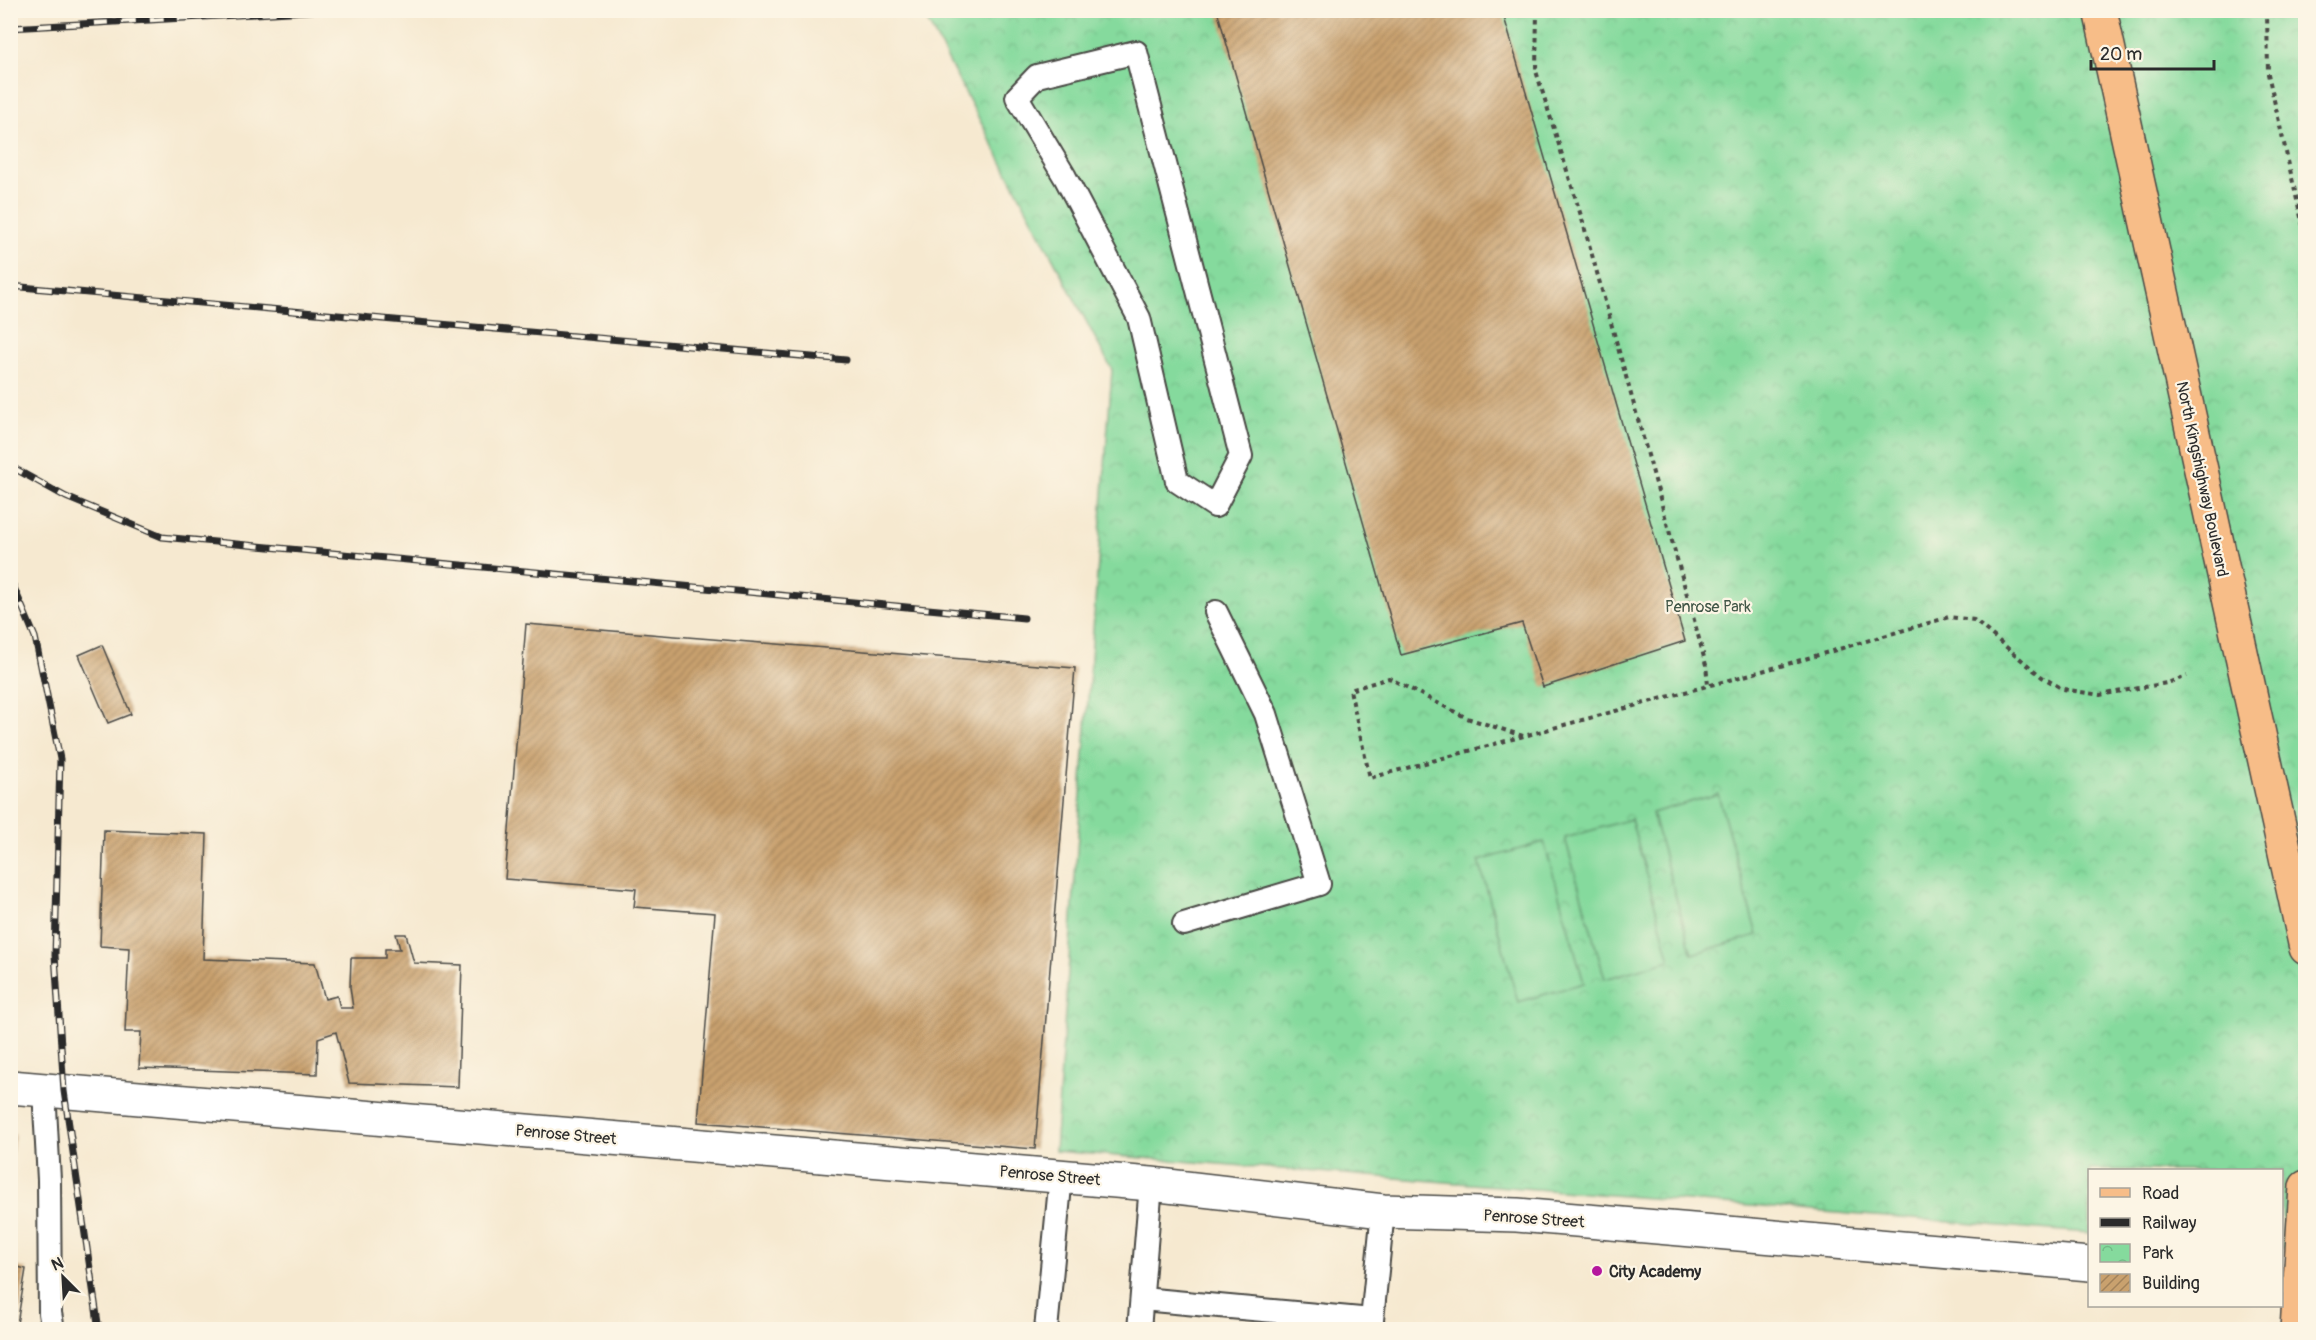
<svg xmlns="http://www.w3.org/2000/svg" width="2316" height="1340" viewBox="0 0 2316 1340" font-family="Pangolin,sans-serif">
<defs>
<pattern id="park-crowns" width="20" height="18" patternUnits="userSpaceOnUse" patternTransform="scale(1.5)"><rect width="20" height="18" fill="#85da9d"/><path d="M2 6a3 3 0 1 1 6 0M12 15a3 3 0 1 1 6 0" fill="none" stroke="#73bb87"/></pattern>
<pattern id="building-hatch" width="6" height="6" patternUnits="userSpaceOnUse" patternTransform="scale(1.5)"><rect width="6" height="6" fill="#c9a16e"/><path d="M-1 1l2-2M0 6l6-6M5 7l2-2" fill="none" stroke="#a3835b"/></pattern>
</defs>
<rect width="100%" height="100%" fill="#fcf5e5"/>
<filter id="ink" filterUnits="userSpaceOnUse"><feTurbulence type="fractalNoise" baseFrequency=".0167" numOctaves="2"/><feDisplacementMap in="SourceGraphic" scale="12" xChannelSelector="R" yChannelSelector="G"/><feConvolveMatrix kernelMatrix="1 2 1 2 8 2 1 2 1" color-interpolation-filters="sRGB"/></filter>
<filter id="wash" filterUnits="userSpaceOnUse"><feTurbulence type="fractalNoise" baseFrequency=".008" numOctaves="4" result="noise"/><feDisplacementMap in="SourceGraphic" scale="24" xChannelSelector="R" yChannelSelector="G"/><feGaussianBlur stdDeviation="1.35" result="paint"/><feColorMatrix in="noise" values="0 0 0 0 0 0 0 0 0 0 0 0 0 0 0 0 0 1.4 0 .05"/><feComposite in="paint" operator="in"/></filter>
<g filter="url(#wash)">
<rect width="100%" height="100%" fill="#f6e9d0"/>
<path fill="url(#park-crowns)" stroke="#588264" stroke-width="1.5" d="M922,11H2305V1250L2282,1248V1170H2090L2089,1233L1055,1151L1112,370Z"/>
<g fill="#85da9d" stroke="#588264" stroke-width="1.5">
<path d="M1718,794L1757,935L1692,954L1652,813Z"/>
<path d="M1631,819L1670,960L1605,979L1565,838Z"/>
<path d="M1544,842L1584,983L1518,1002L1479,861Z"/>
</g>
<g id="blocks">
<g fill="url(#building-hatch)">
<path d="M1217,10H1502L1685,641L1543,687L1522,623L1401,655Z"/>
<path d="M526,624L1075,668L1035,1149L698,1122L715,913L634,907L636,889L505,879Z"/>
<path d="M102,645L131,714L108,723L79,655Z"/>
<path d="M104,830L207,834L203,959L315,963L325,999L337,996L340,1008H353L350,987L351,958H385V949H400L396,934H406L414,963L462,965L458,1087L349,1083L336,1032L318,1038L317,1074L139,1068L141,1032H125L129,948L100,946Z"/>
<path d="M10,1134H15L12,1156L10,1155Z"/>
<path d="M10,1265L26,1269L16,1330H10Z"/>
</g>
</g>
</g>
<g filter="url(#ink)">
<use href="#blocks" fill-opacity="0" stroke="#494844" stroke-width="1.5"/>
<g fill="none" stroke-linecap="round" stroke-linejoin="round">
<defs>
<g id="lane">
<path d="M1136,52L1241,456L1215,506L1177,481L1139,318L1065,177L1017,97L1037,76Z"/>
<path d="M1184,924L1319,884L1266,714L1216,612"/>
<path d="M44,1090L49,1180L50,1313L53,1330"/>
<path d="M1142,1299L1372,1320"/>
<path d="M1046,1330L1061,1176"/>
<path d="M1139,1330L1151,1184"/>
<path d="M1371,1330L1383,1211"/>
</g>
<path id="street" d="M10,1087L1151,1184L1383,1211L1517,1215L2090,1264"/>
<g id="primary">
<path d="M2100,10L2306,948"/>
<path d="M2297,1330L2306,1187"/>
</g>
</defs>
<use href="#lane" stroke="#494844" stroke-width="26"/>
<use href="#street" stroke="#494844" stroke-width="36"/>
<use href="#primary" stroke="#494844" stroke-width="36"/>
<g stroke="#494844" stroke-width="4" stroke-dasharray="4.5 4.5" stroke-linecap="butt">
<path d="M1537,10L1536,71L1582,219L1694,620L1706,665L1708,685"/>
<path d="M2267,10L2268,74L2306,239"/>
<path d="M1523,736L1467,718L1389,678L1350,690L1370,778L1784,665L1949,617L1974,620L2042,677L2063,689L2100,695L2167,683L2187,676"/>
</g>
<use href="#lane" stroke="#fff" stroke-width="22"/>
<use href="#street" stroke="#fff" stroke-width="33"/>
<use href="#primary" stroke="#f7bd88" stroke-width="33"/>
<defs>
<g id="rail">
<path d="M10,28L323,10"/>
<path d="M10,286L846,360"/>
<path d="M10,466L66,497L162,537L1024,618"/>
<path d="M10,578L35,637L60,759L55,955L64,1091L99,1330"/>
</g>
</defs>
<use href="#rail" stroke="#2b2b2b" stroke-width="7"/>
<use href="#rail" stroke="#fcf5e5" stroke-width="4.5" stroke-dasharray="14" stroke-linecap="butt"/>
</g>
</g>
<circle fill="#b5179e" stroke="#fcf5e5" stroke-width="2" cx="1597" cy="1271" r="6"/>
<g text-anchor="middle" stroke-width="4.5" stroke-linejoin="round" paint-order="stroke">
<g font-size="16" fill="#2b2b2b" stroke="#fcf5e5">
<text transform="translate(2203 479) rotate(78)" y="6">North Kingshighway Boulevard</text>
<text transform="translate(566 1134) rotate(5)" y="6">Penrose Street</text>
<text transform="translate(1050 1175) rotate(5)" y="6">Penrose Street</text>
<text transform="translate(1534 1218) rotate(4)" y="6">Penrose Street</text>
</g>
<g font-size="16" fill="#425748" stroke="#fcf5e5">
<text x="1708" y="612">Penrose Park</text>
</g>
<g font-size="16" font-weight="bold" fill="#2b2b2b" stroke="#fcf5e5" text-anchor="start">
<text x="1609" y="1277">City Academy</text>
</g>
</g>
<rect width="2316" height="1340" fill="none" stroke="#fcf5e5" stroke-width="36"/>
<rect x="2088" y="1169" width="195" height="138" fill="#fcf5e5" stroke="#a8a49b" stroke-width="1.5"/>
<rect x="2100" y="1188" width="30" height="9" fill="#f7bd88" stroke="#a8a49b" stroke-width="1.5"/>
<text x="2142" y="1199" font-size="18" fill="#2b2b2b">Road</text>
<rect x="2100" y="1218" width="30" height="9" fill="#2b2b2b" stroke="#a8a49b" stroke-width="1.5"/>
<text x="2142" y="1229" font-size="18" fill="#2b2b2b">Railway</text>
<rect x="2100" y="1244" width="30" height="18" fill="url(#park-crowns)" stroke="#a8a49b" stroke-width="1.5"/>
<text x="2142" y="1259" font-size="18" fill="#2b2b2b">Park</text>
<rect x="2100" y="1274" width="30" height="18" fill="url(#building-hatch)" stroke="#a8a49b" stroke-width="1.5"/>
<text x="2142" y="1289" font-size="18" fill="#2b2b2b">Building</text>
<g transform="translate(63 1277) rotate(336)" stroke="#fcf5e5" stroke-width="4.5" paint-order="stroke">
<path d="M0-4.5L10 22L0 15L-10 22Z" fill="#2b2b2b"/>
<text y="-9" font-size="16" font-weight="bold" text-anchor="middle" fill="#2b2b2b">N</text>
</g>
<path d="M2091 60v9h123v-9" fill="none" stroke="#2b2b2b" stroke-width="3"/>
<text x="2100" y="60" font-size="18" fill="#2b2b2b" stroke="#fcf5e5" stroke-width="4.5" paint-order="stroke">20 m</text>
</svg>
